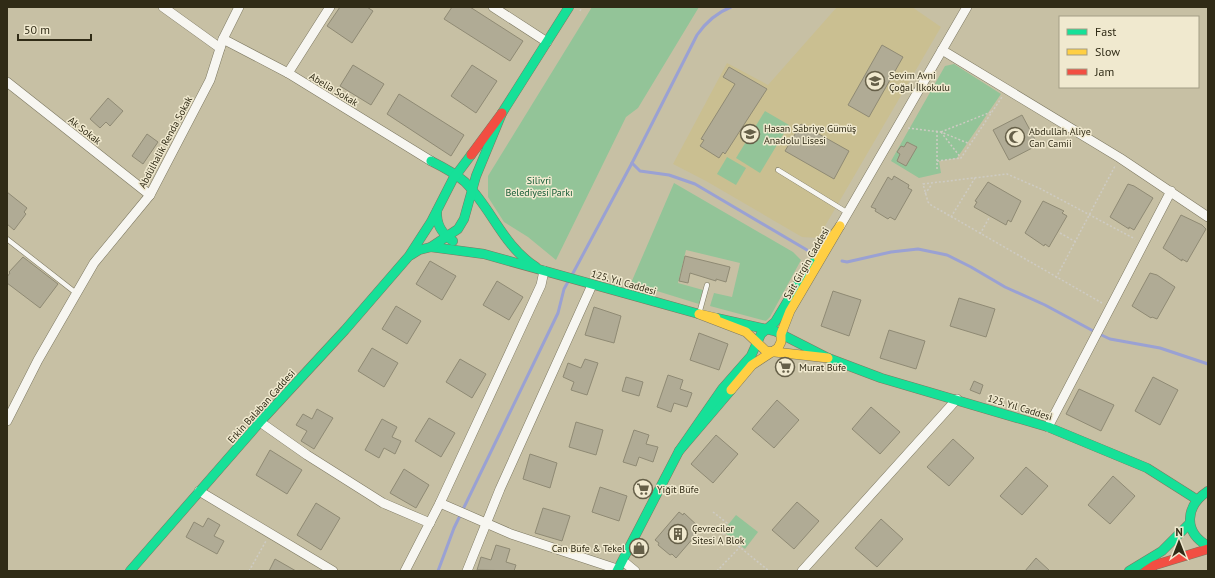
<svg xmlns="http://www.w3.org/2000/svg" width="1215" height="578" viewBox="0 0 1215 578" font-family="'PT Sans',sans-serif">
<rect width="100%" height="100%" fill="#c7c0a4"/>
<path fill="#cabf91" d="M837,7H912L941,27L818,238L802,237L706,181L673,164L727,63L768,85Z"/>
<g fill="#93c498">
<path d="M592,7H699L638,108L626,117L556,260L528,237L504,222L488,197V176Z"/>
<path d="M954,64L1001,94L957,158L939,161L941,173L919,178L891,161L945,66Z"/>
<path d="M765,111L789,125L760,173L736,158Z"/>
<path d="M727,157L746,168L736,185L717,174Z"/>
<path d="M674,183L793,252L801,260L770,317L766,321L710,306L714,293L732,297L740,263L686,250L678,283L703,290L699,304L631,283Z"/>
<path d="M736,515L758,532L745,549L723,531Z"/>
</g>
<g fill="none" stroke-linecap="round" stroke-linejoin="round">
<g stroke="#9aa1d3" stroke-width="3">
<path d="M632,163L640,171L669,175L695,184L807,250"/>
<path d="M842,261L847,262L891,252L918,249L947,255L971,267L1005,287L1045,305L1097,333L1110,339L1160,348L1208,364"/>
<path d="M572,275L632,163L697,35C706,22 716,13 731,7"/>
<path d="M438,571L454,528L558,313L564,289L569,280"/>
</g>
</g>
<g fill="#b0ab95" stroke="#8f8a74">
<path d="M340,7H367L373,11L352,43L327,26Z"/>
<path d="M452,7H470L523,41L510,61L444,19Z"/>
<path d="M882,45L903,57L869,117L848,105Z"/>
<path d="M353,65L384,84L371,105L340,86Z"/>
<path d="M472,65L497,81L476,113L451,96Z"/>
<path d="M729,67L767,89L725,154L723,152L719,158L700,146L704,140L701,139L735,84L723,77Z"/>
<path d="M399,94L464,135L451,156L387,114Z"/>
<path d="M108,98L123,111L110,126L106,122L100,128L90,119Z"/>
<path d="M1022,115L1038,145L1009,160L993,130Z"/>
<path d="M801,124L849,151L834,179L785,151Z"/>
<path d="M147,134L158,142L143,164L132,156Z"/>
<path d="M907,142L917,147L906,166L897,161L900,154L897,152L901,146L904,147Z"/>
<path d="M894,176L909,185L908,188L912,190L895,220L890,217L888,219L875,211L876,209L871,207L888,177L892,180Z"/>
<path d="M988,182L1021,201L1011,222L1008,220L1006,225L974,207L977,202L975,201Z"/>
<path d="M1128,184L1134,186L1153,198L1134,230L1129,227V229L1110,217Z"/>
<path d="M7,192L27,208L24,212L26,214L14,230L7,224Z"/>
<path d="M1043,201L1064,211L1062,213L1067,216L1049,247L1045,244L1044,246L1025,233Z"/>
<path d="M1181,215L1202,225L1206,229L1187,262L1182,259V261L1163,248Z"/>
<path d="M685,256L730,267L726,282L716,279V281L690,273L688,283L679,281Z"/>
<path d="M23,257L58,284L40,308L7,283V277L10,273L9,272Z"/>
<path d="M430,261L456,276L442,300L416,284Z"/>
<path d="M1150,273L1157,275L1175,287L1157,319L1152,317L1151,318L1132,306Z"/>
<path d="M497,281L523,297L509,320L483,305Z"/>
<path d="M833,291L861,300L849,336L821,326Z"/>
<path d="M959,298L995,309L986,337L950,326Z"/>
<path d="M396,306L421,321L407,344L382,329Z"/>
<path d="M594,307L621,316L614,343L585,335Z"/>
<path d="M889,330L925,341L916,369L880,358Z"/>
<path d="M699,333L728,344L719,370L690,360Z"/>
<path d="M372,348L398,363L384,387L358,371Z"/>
<path d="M460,359L486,374L472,398L446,382Z"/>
<path d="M585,359L598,363L587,395L571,390L574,382L563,377L568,363L581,368Z"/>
<path d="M668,375L683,380L680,389L692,393L687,407L674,403L671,412L657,407Z"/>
<path d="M626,377L643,382L639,396L622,391Z"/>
<path d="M1153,377L1178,390L1160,425L1135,411Z"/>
<path d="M974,381L983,385L980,394L970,390Z"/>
<path d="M1079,389L1114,405L1101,431L1066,414Z"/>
<path d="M777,400L799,420L774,448L752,429Z"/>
<path d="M871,407L900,432L880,454L852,429Z"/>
<path d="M317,409L333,418L314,449L301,441L307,431L296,425L303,414L312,419Z"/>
<path d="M429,418L455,433L441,457L415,441Z"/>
<path d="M382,419L397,427L392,437L401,441L395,454L384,448L379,458L365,450Z"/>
<path d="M576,422L603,430L596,455L569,447Z"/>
<path d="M634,430L649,435L646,444L658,447L653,462L639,457L636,466L623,462Z"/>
<path d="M716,435L738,454L713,483L691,464Z"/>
<path d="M953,439L974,458L949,486L927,467Z"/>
<path d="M270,450L302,470L287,494L256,475Z"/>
<path d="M530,454L557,463L550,488L523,479Z"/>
<path d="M1026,467L1048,486L1022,515L1000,496Z"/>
<path d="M404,469L429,485L416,508L390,493Z"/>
<path d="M1113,476L1135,496L1110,524L1088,505Z"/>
<path d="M600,487L627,496L619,521L592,512Z"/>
<path d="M797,502L819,521L794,549L772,530Z"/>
<path d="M316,503L340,518L321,550L297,535Z"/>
<path d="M543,508L570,516L562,541L535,533Z"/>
<path d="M679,512L683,515L684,513L701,529L676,558L672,554L670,555L658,545L659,543L655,540Z"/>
<path d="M208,518L220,525L214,536L224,541L217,554L186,537L194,522L203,527Z"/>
<path d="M881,519L903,539L877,567L855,548Z"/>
<path d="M496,545L510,549L506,562L516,565L514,571L477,570L481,557L491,560Z"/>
<path d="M1036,558L1050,571H1025Z"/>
<path d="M275,559L296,571H269Z"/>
</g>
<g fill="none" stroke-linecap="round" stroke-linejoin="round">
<defs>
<g id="lane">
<path d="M778,170L848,213"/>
<path d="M7,239L76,293"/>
<path d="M699,314L707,285"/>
</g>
<g id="street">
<path d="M163,7L220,48"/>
<path d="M493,7L547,42"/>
<path d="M223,39L288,73L431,161"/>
<path d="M942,50L1120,158L1208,217"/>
<path d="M288,73L330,7"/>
<path d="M7,82L150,195"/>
<path d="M840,226L967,7"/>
<path d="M7,421L38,360L94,263L150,195L210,80L223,39L239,7"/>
<path d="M260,422L307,455L383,503L430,523"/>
<path d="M1048,427L1171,191"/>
<path d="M199,491L333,571"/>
<path d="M440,503L511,534L617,569"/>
<path d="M623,561L635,571"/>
<path d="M405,571L440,503L541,285L544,271"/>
<path d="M467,571L500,489L592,285"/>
<path d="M802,571L957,399"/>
</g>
<g id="fast">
<path d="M431,161C443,167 455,173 465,182C492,209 503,246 536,267"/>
<path d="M437,211C436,224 442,234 453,241"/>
<path d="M431,247L484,254L699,314"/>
<path d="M411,255L419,250L431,247L458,229L464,219L476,176L502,113L569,7"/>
<path d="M716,318L775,331L828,358L881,378L1048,427L1147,468L1196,499"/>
<path d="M679,451L731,390"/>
<path d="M1208,491C1185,506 1183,532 1208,546"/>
<path d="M130,571L260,422L345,330L409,256L431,222L453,179L471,155"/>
<path d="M617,571L679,451L722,389L751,356L761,334L775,322L799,282L818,257"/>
<path d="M1129,571L1162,551L1189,524"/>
</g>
<g id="slow">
<path d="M716,318L699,314L746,332L766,351L828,358"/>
<path d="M731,390L752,365L778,348L781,342V334L790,311L840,226L818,257"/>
</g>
<g id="jam">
<path d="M471,155L502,113"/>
<path d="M1146,571L1155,565L1208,549"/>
</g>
</defs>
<use href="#lane" stroke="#7d7861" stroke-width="5.5"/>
<use href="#street" stroke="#7d7861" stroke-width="10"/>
<use href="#fast" stroke="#7d7861" stroke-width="10"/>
<use href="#slow" stroke="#7d7861" stroke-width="10"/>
<use href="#jam" stroke="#7d7861" stroke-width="10"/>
<g stroke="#cecbc3" stroke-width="1.5" stroke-dasharray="2 2" stroke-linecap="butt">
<path d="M580,11L582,7"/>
<path d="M908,128L941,132L970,144"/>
<path d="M941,132L961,158L1002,97"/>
<path d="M941,132L991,112"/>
<path d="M937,161L961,158"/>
<path d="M937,169V131"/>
<path d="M925,194L932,184"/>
<path d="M951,217L975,178"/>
<path d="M1060,233L1076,242"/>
<path d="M980,234L989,218"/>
<path d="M1056,278L1115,166"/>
<path d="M1102,303L931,205L928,202L923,184L1007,174L1041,189L1135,239"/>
<path d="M713,512L727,523L720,531L769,571"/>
<path d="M249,571L266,541"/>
<path d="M717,571L740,547"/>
</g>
<use href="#lane" stroke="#f7f6f1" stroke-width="4.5"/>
<use href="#street" stroke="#f7f6f1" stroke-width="9"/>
<use href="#fast" stroke="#16e098" stroke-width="9"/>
<use href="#slow" stroke="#ffcf43" stroke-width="9"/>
<use href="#jam" stroke="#f24e42" stroke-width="9"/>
</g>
<defs>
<symbol id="school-ring" viewBox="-11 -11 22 22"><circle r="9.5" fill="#f0e9cf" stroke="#655f48" stroke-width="1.5"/><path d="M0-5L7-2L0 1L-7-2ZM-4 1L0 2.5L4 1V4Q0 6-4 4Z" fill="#655f48"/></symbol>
<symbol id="mosque-ring" viewBox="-11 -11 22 22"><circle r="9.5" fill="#f0e9cf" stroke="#655f48" stroke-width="1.5"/><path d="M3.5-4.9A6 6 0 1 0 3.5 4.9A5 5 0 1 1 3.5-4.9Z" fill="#655f48"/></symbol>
<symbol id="supermarket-ring" viewBox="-11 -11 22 22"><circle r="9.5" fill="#f0e9cf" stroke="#655f48" stroke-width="1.5"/><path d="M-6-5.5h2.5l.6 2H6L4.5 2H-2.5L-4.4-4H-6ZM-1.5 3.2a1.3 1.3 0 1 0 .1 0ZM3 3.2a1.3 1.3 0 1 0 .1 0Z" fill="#655f48"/></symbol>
<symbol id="building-ring" viewBox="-11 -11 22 22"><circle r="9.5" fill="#f0e9cf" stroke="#655f48" stroke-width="1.5"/><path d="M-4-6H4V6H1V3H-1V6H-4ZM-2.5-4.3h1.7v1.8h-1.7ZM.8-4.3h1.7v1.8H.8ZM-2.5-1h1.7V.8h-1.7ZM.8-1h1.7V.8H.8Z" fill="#655f48"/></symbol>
<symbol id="shop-ring" viewBox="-11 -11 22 22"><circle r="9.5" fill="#f0e9cf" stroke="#655f48" stroke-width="1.5"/><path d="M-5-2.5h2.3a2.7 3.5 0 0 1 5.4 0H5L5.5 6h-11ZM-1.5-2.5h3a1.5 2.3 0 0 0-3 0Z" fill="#655f48"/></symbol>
</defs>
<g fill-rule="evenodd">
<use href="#school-ring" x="864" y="70" width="22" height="22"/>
<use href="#school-ring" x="739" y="123" width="22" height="22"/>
<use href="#mosque-ring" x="1004" y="126" width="22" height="22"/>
<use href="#supermarket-ring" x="774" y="356" width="22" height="22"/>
<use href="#supermarket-ring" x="632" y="478" width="22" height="22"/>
<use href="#building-ring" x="667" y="523" width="22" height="22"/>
<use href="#shop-ring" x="628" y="537" width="22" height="22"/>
</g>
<g text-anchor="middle" stroke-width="3" stroke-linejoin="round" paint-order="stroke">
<g font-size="10" fill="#302b16" stroke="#f0e9cf" text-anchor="start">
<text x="889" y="79">Sevim Avni<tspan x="889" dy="12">Çoğal İlkokulu</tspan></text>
<text x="764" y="132">Hasan Sabriye Gümüş<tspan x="764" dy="12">Anadolu Lisesi</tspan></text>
<text x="1029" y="135">Abdullah Aliye<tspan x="1029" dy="12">Can Camii</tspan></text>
<text x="799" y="371">Murat Büfe</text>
<text x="657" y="493">Yiğit Büfe</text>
<text x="692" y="532">Çevreciler<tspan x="692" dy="12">Sitesi A Blok</tspan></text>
<text x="625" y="552" text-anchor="end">Can Büfe &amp; Tekel</text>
</g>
<g font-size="10" fill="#302b16" stroke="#f0e9cf">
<text transform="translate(334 89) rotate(31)" y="4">Abelia Sokak</text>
<text transform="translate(85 130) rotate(38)" y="4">Ak Sokak</text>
<text transform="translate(165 142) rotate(-62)" y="4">Abdülhalik Renda Sokak</text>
<text transform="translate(806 263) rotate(-60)" y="4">Sait Girgin Caddesi</text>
<text transform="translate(624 282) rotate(16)" y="4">125. Yıl Caddesi</text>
<text transform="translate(261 406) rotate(-48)" y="4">Erkin Balaban Caddesi</text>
<text transform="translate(1020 407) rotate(17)" y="4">125. Yıl Caddesi</text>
</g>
<g font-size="10" fill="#135a35" stroke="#f0e9cf">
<text x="539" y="184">Silivri<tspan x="539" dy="12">Belediyesi Parkı</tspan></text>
</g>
</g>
<rect width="1215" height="578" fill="none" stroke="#302b16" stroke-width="16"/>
<rect x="1059" y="16" width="140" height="72" fill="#f0e9cf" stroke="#a39d85"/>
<rect x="1067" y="29" width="20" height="6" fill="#16e098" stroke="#a39d85"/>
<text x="1095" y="36" font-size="12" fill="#302b16">Fast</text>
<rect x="1067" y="49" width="20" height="6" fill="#ffcf43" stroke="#a39d85"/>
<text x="1095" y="56" font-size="12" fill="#302b16">Slow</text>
<rect x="1067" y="69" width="20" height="6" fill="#f24e42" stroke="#a39d85"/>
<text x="1095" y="76" font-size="12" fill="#302b16">Jam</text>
<g transform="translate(1179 542)" stroke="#f0e9cf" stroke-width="3" paint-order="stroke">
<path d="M0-3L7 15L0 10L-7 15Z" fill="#302b16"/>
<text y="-6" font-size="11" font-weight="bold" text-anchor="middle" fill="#302b16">N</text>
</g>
<path d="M18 34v6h73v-6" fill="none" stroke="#302b16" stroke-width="2"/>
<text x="24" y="34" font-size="12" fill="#302b16" stroke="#f0e9cf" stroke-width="3" paint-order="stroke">50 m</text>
</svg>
